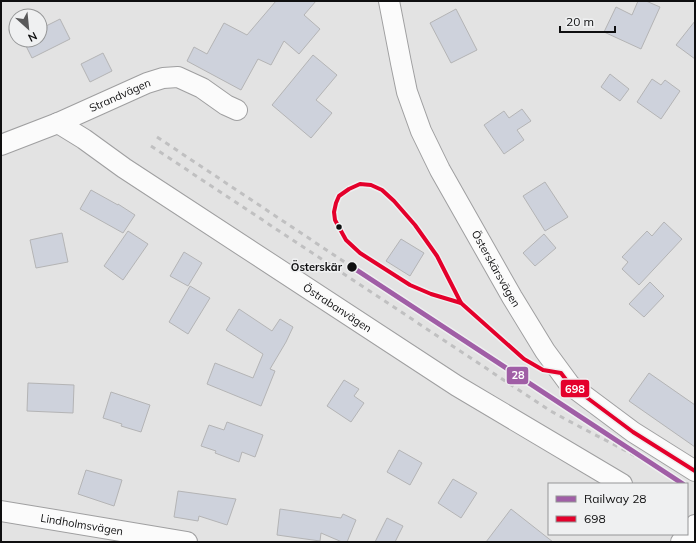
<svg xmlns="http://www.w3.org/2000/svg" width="696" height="543" viewBox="0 0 696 543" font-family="Mulish,sans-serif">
<rect width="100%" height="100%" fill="#e3e3e3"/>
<g fill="#ced2dc" stroke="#b4b4b5">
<path d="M276,1H316L304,15L320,29L299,54L284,41L271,65L258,59L241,90L187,61L194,47L207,54L224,23L247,35Z"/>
<path d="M638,1H646L660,7L641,49L604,32L616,7L632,15Z"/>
<path d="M456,9L477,50L451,63L430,23Z"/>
<path d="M60,19L70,39L32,58L23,40H40V29Z"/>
<path d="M695,21V59L676,45Z"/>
<path d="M103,53L112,71L90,82L81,64Z"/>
<path d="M313,55L337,75L316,100L332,113L311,138L272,105Z"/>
<path d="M610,74L629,89L620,101L601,87Z"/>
<path d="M652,79L661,85L665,80L680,91L661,119L637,102Z"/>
<path d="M522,109L531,121L517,130L524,140L504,154L484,125L504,111L509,118Z"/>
<path d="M545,182L568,217L545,231L523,196Z"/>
<path d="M91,190L118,205V204L135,215L123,233L80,209Z"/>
<path d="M664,222L682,239L639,285L622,269L628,262L622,257L647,231L652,236Z"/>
<path d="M128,231L148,244L123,280L104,266Z"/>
<path d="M62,233L68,262L36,268L30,240Z"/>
<path d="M544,234L556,248L535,266L523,253Z"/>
<path d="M401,239L424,253L410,276L386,261Z"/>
<path d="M184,252L202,263L188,286L170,276Z"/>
<path d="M650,282L664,296L644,317L629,304Z"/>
<path d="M190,286L210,298L188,334L169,322Z"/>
<path d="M239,309L272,331L280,319L293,327L286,342L270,369L275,371L261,406L207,384L215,363L253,378L263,354L226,330Z"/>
<path d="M649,373L695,405V447L629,401Z"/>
<path d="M344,380L359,389L354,396L364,403L351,422L327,406Z"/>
<path d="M28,383L74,385L73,413L27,411Z"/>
<path d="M111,392L150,405L141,432L121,426L122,424L103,418Z"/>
<path d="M227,422L263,435L255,457L242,452L239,462L215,453L216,451L201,446L209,425L224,430Z"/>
<path d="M399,450L422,463L410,485L387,472Z"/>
<path d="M86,470L122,480L114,506L78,494Z"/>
<path d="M453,479L477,493L461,518L438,503Z"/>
<path d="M178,491L236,499L227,525L199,516L198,521L174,517Z"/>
<path d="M280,509L341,518L343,514L356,520L347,542H342L321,533L320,541L277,535Z"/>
<path d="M511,509L553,542H486Z"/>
<path d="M387,518L403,526L395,542H375Z"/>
</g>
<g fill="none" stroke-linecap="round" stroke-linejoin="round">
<defs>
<g id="minor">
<path id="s1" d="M389,1L401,63L407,92L421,131L440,170L512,297L545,351L570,385L633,432L695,471"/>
<path id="s2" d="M58,123L84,139L124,168L457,386L622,484"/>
<path id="s3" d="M1,145L58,123L147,83L163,78L178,77L202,88L226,105L237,110"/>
<path id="s4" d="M1,511L187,542"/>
<path d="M681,542L695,525"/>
</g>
</defs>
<use href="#minor" stroke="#9f9fa0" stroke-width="22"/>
<use href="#minor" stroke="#fbfbfb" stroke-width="20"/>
<g stroke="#c0c0c1" stroke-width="3" stroke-dasharray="5 5" stroke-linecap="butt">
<path d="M157,137L352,267"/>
<path d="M151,146L549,410C591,434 636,454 677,480"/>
</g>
<defs>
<g id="bus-1">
<path d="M360,184L371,185L382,190L394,201L415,225L437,256L461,303L431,294L410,285L360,253L346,240L335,220L334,212L336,203L339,196L349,189Z"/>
<path d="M461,303L524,359L543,370L561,373L570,385L633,432L695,471"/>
</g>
</defs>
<use href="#bus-1" stroke="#eff0f1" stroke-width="7"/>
<use href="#bus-1" stroke="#e4002b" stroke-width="4"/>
<defs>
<path id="rail-1" d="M352,267L683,484"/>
</defs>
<use href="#rail-1" stroke="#eff0f1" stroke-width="8"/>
<use href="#rail-1" stroke="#a05ea6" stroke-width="5"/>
</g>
<g fill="#0f0f10" stroke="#eff0f1" stroke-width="1.5">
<circle cx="339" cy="227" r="3.5"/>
<circle cx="352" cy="267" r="5.5"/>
</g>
<g text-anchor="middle" stroke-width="3" stroke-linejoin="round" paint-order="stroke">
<g font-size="11" fill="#0f0f10" stroke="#eff0f1">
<text dy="4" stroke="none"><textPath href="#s3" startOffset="129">Strandvägen</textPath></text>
<text dy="4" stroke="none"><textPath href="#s1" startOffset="291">Österskärsvägen</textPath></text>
<text dy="4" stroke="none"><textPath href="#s2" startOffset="335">Östrabanvägen</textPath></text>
<text dy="4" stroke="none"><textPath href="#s4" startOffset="82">Lindholmsvägen</textPath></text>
</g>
<g font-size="11" font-weight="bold" fill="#0f0f10" stroke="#eff0f1" text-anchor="end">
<text x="342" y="271">Österskär</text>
</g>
</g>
<g stroke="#eff0f1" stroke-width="1.5">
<rect x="506" y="366" width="23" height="19" rx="4" fill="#a05ea6"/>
<rect x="560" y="379" width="30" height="19" rx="4" fill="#e4002b"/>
</g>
<g font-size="11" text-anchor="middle" font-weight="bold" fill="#fff">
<text x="518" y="379">28</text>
<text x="575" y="393">698</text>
</g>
<rect width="696" height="543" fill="none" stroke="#0f0f10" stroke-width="4"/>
<rect x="548" y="483" width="140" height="52" fill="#eff0f1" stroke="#959697"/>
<rect x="556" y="496" width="20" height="6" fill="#a05ea6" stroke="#959697"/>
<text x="584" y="503" font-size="12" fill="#0f0f10">Railway 28</text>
<rect x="556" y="516" width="20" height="6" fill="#e4002b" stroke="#959697"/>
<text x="584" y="523" font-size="12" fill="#0f0f10">698</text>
<g transform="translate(28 28) rotate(153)"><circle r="19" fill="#eff0f1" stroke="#959697"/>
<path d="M0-3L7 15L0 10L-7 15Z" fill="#59595a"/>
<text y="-6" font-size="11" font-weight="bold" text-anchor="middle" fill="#0f0f10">N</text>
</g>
<path d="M560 26v6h55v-6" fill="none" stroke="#0f0f10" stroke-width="2"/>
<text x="566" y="26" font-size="12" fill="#0f0f10" stroke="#eff0f1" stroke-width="3" paint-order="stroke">20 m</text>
</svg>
